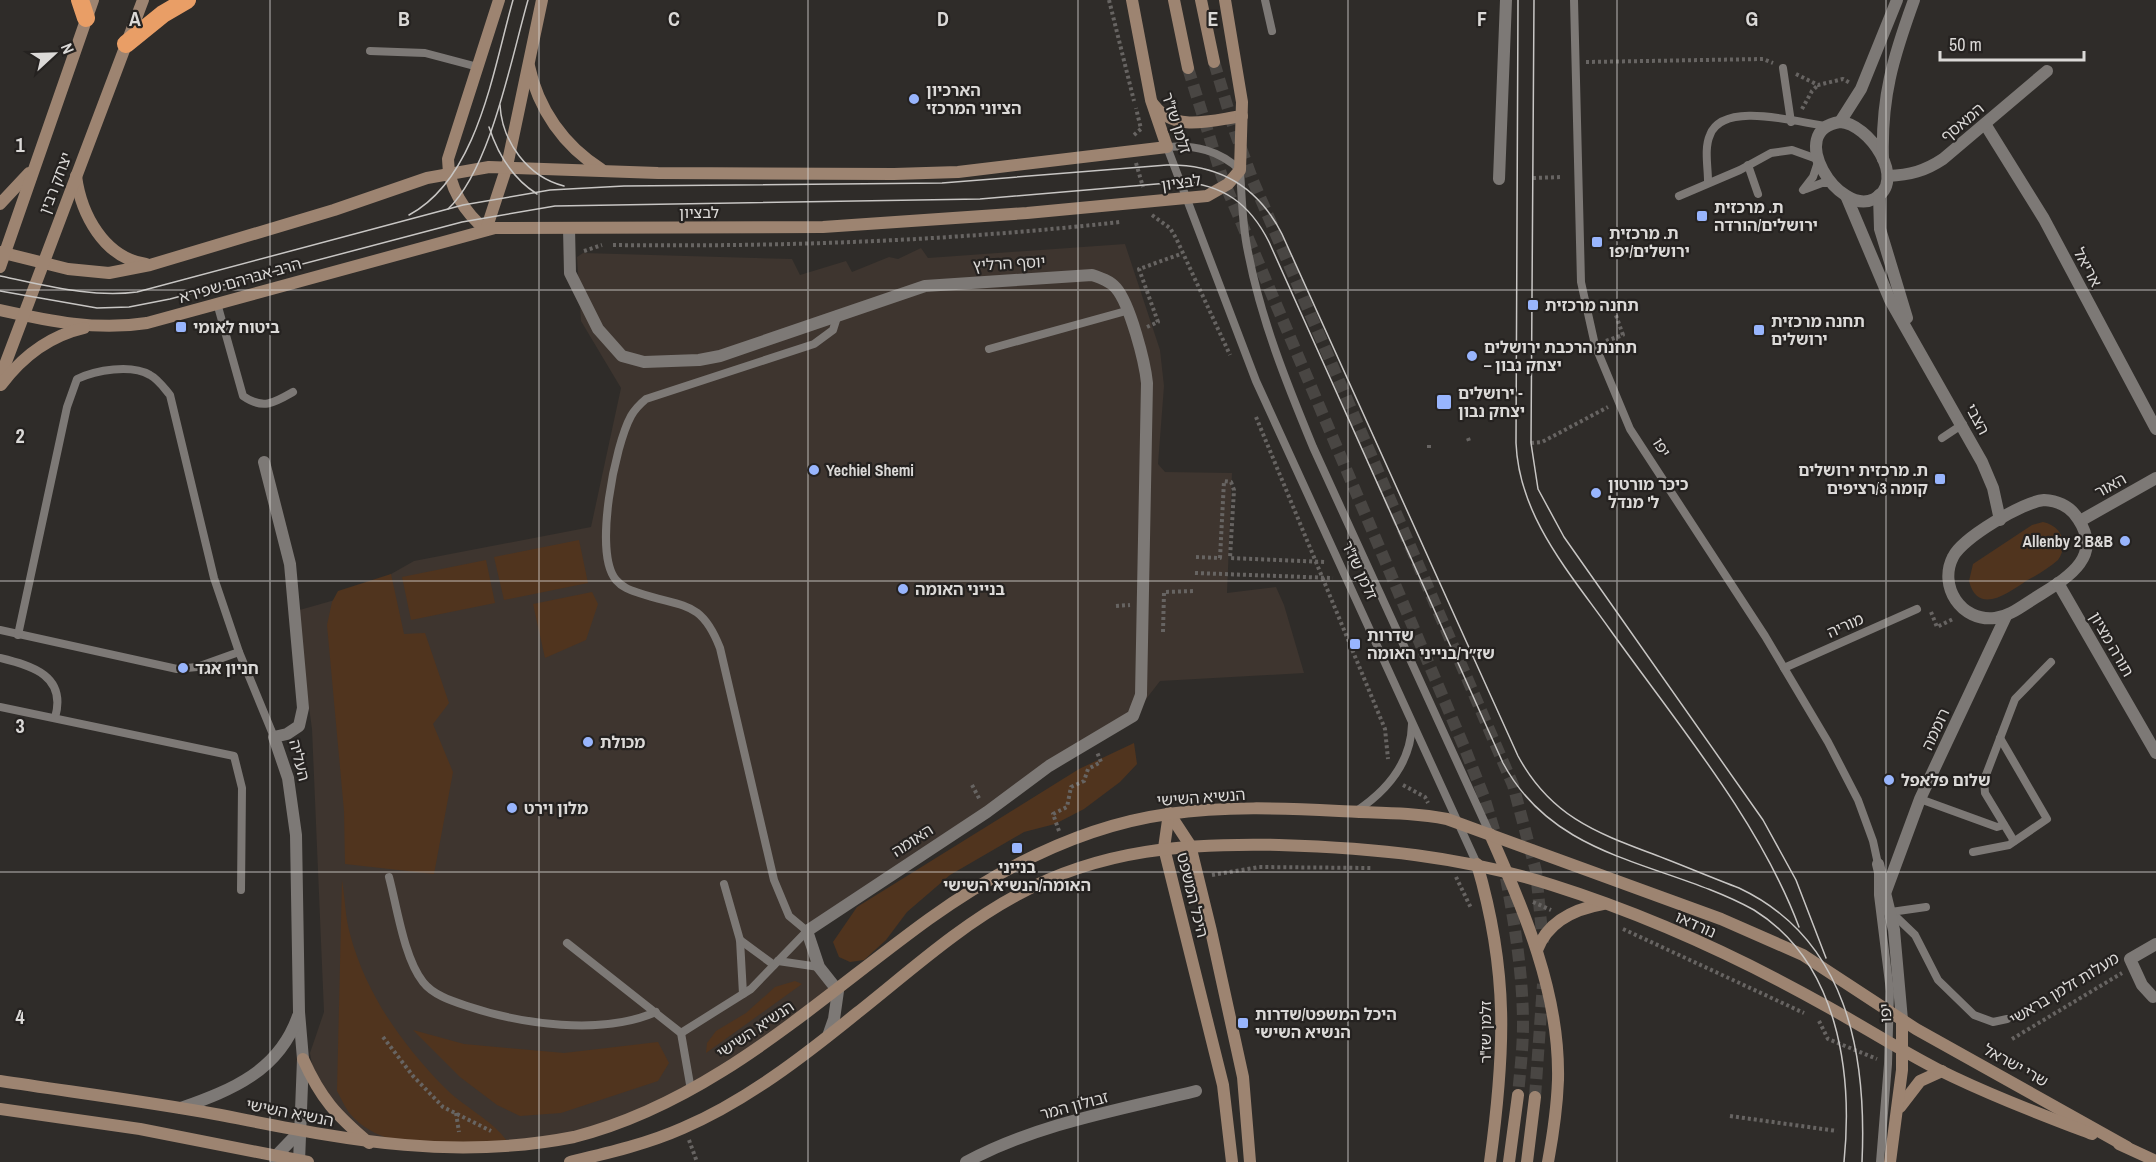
<svg xmlns="http://www.w3.org/2000/svg" width="2156" height="1162" viewBox="0 0 2156 1162" font-family="'Archivo Narrow','Noto Sans Hebrew',sans-serif">
<rect width="100%" height="100%" fill="#2f2c29"/>
<path fill="#3e352f" d="M1125,244L1160,350L1164,386L1158,464L1165,472L1232,473L1227,593L1276,587L1284,605L1304,673L1160,681L1133,716L807,930L838,991L715,1076L612,1126L491,1152L437,1153L370,1144L317,1091L310,1053L324,1012L312,729L296,611L356,594L414,561L591,527L621,388L581,321L577,257L583,253L792,259L800,275L846,261L852,272L889,257L898,259L921,248L928,258Z"/>
<g fill="#50341e">
<path d="M2043,522C2062,526 2069,544 2058,560C2049,568 2037,575 2026,581C2008,593 1978,616 1969,581L1973,564L2032,525Z"/>
<path d="M579,540L588,583L504,600L494,557Z"/>
<path d="M486,560L495,603L411,620L402,577Z"/>
<path d="M391,574L404,634L425,633L449,703L433,724L453,772L434,874L345,864L344,811L327,625L332,602L338,591Z"/>
<path d="M592,592L598,604L586,640L545,658L533,604Z"/>
<path d="M1134,743L1137,764L1120,782L1084,809L1055,824L1024,832L950,875L907,912L886,940L864,960L850,962L839,957L833,942L857,907L1079,769Z"/>
<path d="M342,880C345,897 345,917 350,934C365,992 401,1043 443,1086C463,1107 490,1118 508,1142C456,1143 390,1157 351,1115C345,1108 341,1098 337,1091Z"/>
<path d="M795,981L802,984L706,1053L707,1043L716,1031L746,1013L775,987Z"/>
<path d="M413,1030L464,1044L564,1053L658,1042L669,1063L658,1081L561,1113L520,1116L497,1105L460,1077Z"/>
</g>
<g fill="none" stroke-linecap="round" stroke-linejoin="round">
<g stroke="#494643" stroke-width="12" stroke-dasharray="12 6" stroke-linecap="butt">
<path d="M1214,62L1235,132L1253,181L1513,785L1536,871L1543,943"/>
<path d="M1188,68L1222,177L1465,749L1484,797L1499,846"/>
<path d="M1506,878C1515,926 1523,976 1523,1025C1523,1048 1520,1072 1518,1095"/>
<path d="M1535,1097L1543,984"/>
</g>
<g stroke="#676462" stroke-width="4" stroke-dasharray="3 3" stroke-linecap="butt">
<path d="M1109,0L1134,101"/>
<path d="M1586,62L1763,59L1773,63"/>
<path d="M1796,74L1818,85L1843,79L1850,83"/>
<path d="M1802,109L1812,91L1818,85"/>
<path d="M1134,135L1141,129L1136,108"/>
<path d="M1136,163L1143,187"/>
<path d="M1533,178L1563,177"/>
<path d="M1152,215L1170,228L1176,238L1230,355"/>
<path d="M613,245C783,247 951,241 1120,222"/>
<path d="M584,251L602,245"/>
<path d="M1147,327L1158,322L1139,269L1181,254"/>
<path d="M1606,341L1623,335L1613,307"/>
<path d="M1256,417L1385,729L1388,759"/>
<path d="M1468,438L1469,441"/>
<path d="M1531,443L1542,442L1608,407"/>
<path d="M1429,445V450"/>
<path d="M1196,557L1220,558L1224,481L1231,482L1234,490L1230,558L1326,562"/>
<path d="M1195,573L1333,578"/>
<path d="M1116,606L1130,605"/>
<path d="M1931,612L1937,627L1953,619"/>
<path d="M1163,632L1164,592L1194,591"/>
<path d="M972,785L980,800"/>
<path d="M1403,785L1425,797L1428,803"/>
<path d="M1059,831L1053,814L1067,807L1071,787L1084,781L1088,769L1101,762L1097,752"/>
<path d="M1212,875L1259,867L1371,868"/>
<path d="M1456,877L1471,908"/>
<path d="M1533,902L1551,910"/>
<path d="M1623,929L1804,1013"/>
<path d="M1819,1021L1828,1039L1877,1059"/>
<path d="M383,1037L413,1076L443,1107L491,1131"/>
<path d="M2012,1039L2122,973"/>
<path d="M456,1113L459,1132"/>
<path d="M1730,1116L1837,1131"/>
<path d="M689,1140L697,1162"/>
</g>
<g stroke="#7d7976" stroke-width="8">
<path d="M1265,0L1272,31"/>
<path d="M1574,0L1581,282L1595,345L1630,429L1765,636L1828,742L1858,800L1873,841L1878,864V895L1890,991L1888,1064L1880,1162"/>
<path d="M370,51L425,53L478,67"/>
<path d="M1783,68L1791,122"/>
<path d="M1748,165L1758,194"/>
<path d="M1708,181C1708,167 1704,148 1710,135C1723,100 1799,123 1827,126"/>
<path d="M1806,189L1822,183H1833"/>
<path d="M1803,190L1813,177L1818,162"/>
<path d="M1679,196L1740,170L1771,153L1792,150L1817,159"/>
<path d="M217,303L243,396C263,410 274,403 293,392"/>
<path d="M989,349L1126,311"/>
<path d="M1942,438L1963,424"/>
<path d="M0,630L177,669L197,667L239,652"/>
<path d="M18,635L67,407L77,379C96,370 131,364 150,375C158,379 164,388 170,395L214,578L239,652L274,737"/>
<path d="M0,658C33,666 67,676 55,718"/>
<path d="M1784,668L1917,609"/>
<path d="M0,707L234,756L242,788L241,890"/>
<path d="M1920,799L1997,827L2004,825"/>
<path d="M1355,812C1387,791 1411,763 1412,724"/>
<path d="M2014,841L1985,793L1984,780L2015,699L2051,662"/>
<path d="M1973,852L2009,845L2047,819L2000,738"/>
<path d="M1477,864L1256,381L1167,147C1195,145 1219,150 1240,170C1242,198 1242,225 1248,252C1261,320 1287,384 1313,447L1490,834"/>
<path d="M389,877C397,907 404,958 423,982C433,995 452,1001 467,1006C521,1024 601,1036 656,1012"/>
<path d="M724,884L740,940L743,994"/>
<path d="M1891,912L1915,935L1938,980L1974,1015L1993,1022L2007,1019"/>
<path d="M1891,912L1926,907"/>
<path d="M740,940L774,965"/>
<path d="M567,943L681,1033L691,1090"/>
<path d="M778,961L819,967"/>
<path d="M681,1033L751,989L807,931L789,916L774,880L720,648C701,599 683,608 639,593C630,590 623,588 616,580C593,553 615,445 631,416C635,409 640,404 646,399L814,344L833,330L838,314"/>
</g>
<g stroke="#7d7976" stroke-width="12">
<path d="M1840,122C1868,123 1909,181 1874,199C1839,217 1784,130 1840,122Z"/>
<path d="M1840,122L1861,89L1897,0"/>
<path d="M1985,124L2044,219L2156,429"/>
<path d="M1883,159C1881,97 1893,58 1914,0"/>
<path d="M1888,176C1910,175 1925,171 1943,159L2047,71"/>
<path d="M1499,179L1506,0"/>
<path d="M1879,195L1880,229L1907,318"/>
<path d="M1847,198L1890,300L1982,462L1993,488L2000,520"/>
<path d="M569,228L570,273L598,329L622,356L644,362L699,360L720,356L925,286L1092,275C1101,278 1110,281 1116,288C1130,304 1145,362 1147,383L1141,695L1133,716L1049,766L987,812L807,931L819,967L838,991L834,1019L828,1036"/>
<path d="M264,462L290,564L303,708L299,726L287,734L274,737L288,778L296,835L299,1012L303,1059L299,1162"/>
<path d="M2044,500C2058,501 2071,507 2078,519C2105,559 2063,580 2035,598C2022,606 2010,616 1995,618C1961,622 1938,586 1953,557C1962,538 2023,502 2044,500Z"/>
<path d="M2080,521L2156,478"/>
<path d="M2058,583L2156,753"/>
<path d="M1878,864L1894,930L1902,1020"/>
<path d="M1886,891L1920,799L2006,616"/>
<path d="M2153,997L2142,985L2130,959L2156,944"/>
<path d="M181,1108C232,1090 279,1071 298,1016"/>
<path d="M276,1162V1156L301,1130"/>
<path d="M966,1162C1037,1124 1118,1110 1196,1091"/>
</g>
<g stroke="#9d8471" stroke-width="12">
<path d="M1174,0L1188,68"/>
<path d="M1201,0L1214,62"/>
<path d="M529,66C538,109 564,146 601,169"/>
<path d="M1154,105C1175,133 1212,120 1242,116"/>
<path d="M76,176C81,214 104,258 146,264"/>
<path d="M0,204L29,173"/>
<path d="M486,230C465,213 448,187 448,159L499,0"/>
<path d="M486,230L507,166L542,0"/>
<path d="M0,252L68,269L109,273L150,265L334,210L427,178L489,167L658,173L894,174L958,172L1167,147L1151,100L1132,0"/>
<path d="M0,267L93,0"/>
<path d="M0,310C50,321 96,331 147,323L495,228L823,227L1027,213L1207,196L1228,184L1240,170L1242,102L1225,0"/>
<path d="M0,378L143,0"/>
<path d="M1,385C22,357 49,336 84,328"/>
<path d="M1169,813L1190,845L1211,931L1243,1077L1250,1162"/>
<path d="M1169,813L1164,848L1223,1085L1232,1162"/>
<path d="M1490,834C1524,911 1560,993 1558,1080C1557,1107 1553,1135 1548,1162"/>
<path d="M1477,864C1509,973 1505,1052 1490,1162"/>
<path d="M1537,950C1548,921 1574,909 1603,904"/>
<path d="M303,1059C321,1099 336,1115 369,1143"/>
<path d="M0,1081C72,1092 143,1101 215,1114C340,1138 447,1162 574,1137C712,1102 817,1000 929,919C999,869 1081,826 1168,814C1224,806 1282,808 1339,811C1375,813 1411,812 1447,819L1721,919L1803,955L1916,1029L2127,1147"/>
<path d="M1900,1107L1920,1081L1942,1071"/>
<path d="M0,1109L140,1129L308,1162"/>
<path d="M2119,1144L2156,1161"/>
<path d="M570,1162C608,1153 647,1144 683,1128C746,1101 804,1056 857,1013C910,971 959,926 1019,894C1101,849 1188,843 1279,845C1374,848 1460,856 1552,885C1647,915 1741,958 1828,1007C1864,1027 1900,1050 1937,1069C1987,1094 2040,1114 2092,1134"/>
<path d="M1509,1162L1518,1095"/>
<path d="M1527,1162L1535,1097"/>
<path d="M1890,1162L1902,1070V1020"/>
</g>
<g stroke="#e99e66" stroke-width="18">
<path d="M80,0L86,18"/>
<path d="M126,44L163,14L187,0"/>
</g>
<g stroke="#c8c6c4" stroke-width="1.5">
<path d="M1518,0L1516,443C1519,517 1570,573 1611,631C1676,722 1760,822 1799,927"/>
<path d="M1534,0L1531,443L1538,489L1564,537L1763,820L1796,880L1826,958"/>
<path d="M500,105C502,142 528,177 564,186"/>
<path d="M489,127C498,155 512,178 537,194"/>
<path d="M448,209C491,168 511,59 528,0"/>
<path d="M409,215C478,178 493,70 513,0"/>
<path d="M0,276C45,285 91,298 137,292L463,205L550,190L624,186L942,183L1167,165C1220,164 1258,187 1282,234L1518,756C1550,815 1594,832 1653,854C1682,865 1710,877 1739,888C1847,939 1867,1053 1862,1162"/>
<path d="M0,291L97,308L129,307L170,299L462,222L555,206L980,199L1180,182C1223,184 1250,204 1269,242L1503,763C1556,862 1665,861 1754,910C1838,962 1853,1072 1844,1162"/>
</g>
</g>
<path fill="none" stroke="#dbd9d7" stroke-width="1.5" stroke-opacity="0.55" d="M270,0V1162M539,0V1162M808,0V1162M1078,0V1162M1348,0V1162M1617,0V1162M1886,0V1162M0,290H2156M0,581H2156M0,872H2156"/>
<g fill="#98b5fd" stroke="#252220" stroke-width="2">
<circle cx="914" cy="99" r="6"/>
<rect x="1696" y="210" width="12" height="12" rx="3"/>
<rect x="1591" y="236" width="12" height="12" rx="3"/>
<rect x="1527" y="299" width="12" height="12" rx="3"/>
<rect x="175" y="321" width="12" height="12" rx="3"/>
<rect x="1753" y="324" width="12" height="12" rx="3"/>
<circle cx="1472" cy="356" r="6"/>
<rect x="1436" y="394" width="16" height="16" rx="3"/>
<circle cx="814" cy="470" r="6"/>
<rect x="1934" y="473" width="12" height="12" rx="3"/>
<circle cx="1596" cy="493" r="6"/>
<circle cx="2125" cy="541" r="6"/>
<circle cx="903" cy="589" r="6"/>
<rect x="1349" y="638" width="12" height="12" rx="3"/>
<circle cx="183" cy="668" r="6"/>
<circle cx="588" cy="742" r="6"/>
<circle cx="1889" cy="780" r="6"/>
<circle cx="512" cy="808" r="6"/>
<rect x="1011" y="842" width="12" height="12" rx="3"/>
<rect x="1237" y="1017" width="12" height="12" rx="3"/>
</g>
<g text-anchor="middle" stroke-width="4.5" stroke-linejoin="round" paint-order="stroke">
<g font-size="16" font-weight="bold" fill="#dbd9d7" stroke="#252220" text-anchor="start">
<text x="926" y="96">הארכיון<tspan x="926" dy="18">הציוני המרכזי</tspan></text>
<text x="1714" y="213">ת. מרכזית<tspan x="1714" dy="18">ירושלים/הורדה</tspan></text>
<text x="1609" y="239">ת. מרכזית<tspan x="1609" dy="18">ירושלים/יפו</tspan></text>
<text x="1545" y="311">תחנה מרכזית</text>
<text x="1771" y="327">תחנה מרכזית<tspan x="1771" dy="18">ירושלים</tspan></text>
<text x="193" y="333">ביטוח לאומי</text>
<text x="1484" y="353">תחנת הרכבת ירושלים<tspan x="1484" dy="18">– יצחק נבון</tspan></text>
<text x="1458" y="399">ירושלים -<tspan x="1458" dy="18">יצחק נבון</tspan></text>
<text x="826" y="476">Yechiel Shemi</text>
<text x="1928" y="476" text-anchor="end">ת. מרכזית ירושלים<tspan x="1928" dy="18">קומה 3/רציפים</tspan></text>
<text x="1608" y="490">כיכר מורטון<tspan x="1608" dy="18">ל' מנדל</tspan></text>
<text x="2113" y="547" text-anchor="end">Allenby 2 B&amp;B</text>
<text x="915" y="595">בנייני האומה</text>
<text x="1367" y="641">שדרות<tspan x="1367" dy="18">שז״ר/בנייני האומה</tspan></text>
<text x="195" y="674">חניון אגד</text>
<text x="600" y="748">מכולת</text>
<text x="1901" y="786">שלום פלאפל</text>
<text x="524" y="814">מלון וירט</text>
<text x="1017" y="873" text-anchor="middle">בנייני<tspan x="1017" dy="18">האומה/הנשיא השישי</tspan></text>
<text x="1255" y="1020">היכל המשפט/שדרות<tspan x="1255" dy="18">הנשיא השישי</tspan></text>
</g>
<g font-size="16" fill="#dbd9d7" stroke="#252220">
<text transform="translate(1962 122) rotate(-40)" y="6">המאסף</text>
<text transform="translate(1177 123) rotate(72)" y="6">זלמן שז"ר</text>
<text transform="translate(1181 182) rotate(-8)" y="6">לבציון</text>
<text transform="translate(55 183) rotate(-69)" y="6">יצחק רבין</text>
<text x="699" y="218">לבציון</text>
<text transform="translate(1009 263) rotate(-3)" y="6">יוסף הרליץ</text>
<text transform="translate(2088 267) rotate(62)" y="6">אריאל</text>
<text transform="translate(240 280) rotate(-16)" y="6">הרב אברהם שפירא</text>
<text transform="translate(1978 419) rotate(62)" y="6">הצבי</text>
<text transform="translate(1662 447) rotate(58)" y="6">יפו</text>
<text transform="translate(2110 485) rotate(-29)" y="6">האור</text>
<text transform="translate(1360 570) rotate(65)" y="6">זלמן שז"ר</text>
<text transform="translate(1845 625) rotate(-24)" y="6">מוריה</text>
<text transform="translate(2112 644) rotate(60)" y="6">תורה מציון</text>
<text transform="translate(1935 729) rotate(-65)" y="6">רוממה</text>
<text transform="translate(300 760) rotate(76)" y="6">העליה</text>
<text transform="translate(1201 797) rotate(-4)" y="6">הנשיא השישי</text>
<text transform="translate(912 840) rotate(-33)" y="6">האומה</text>
<text transform="translate(1193 895) rotate(76)" y="6">היכל המשפט</text>
<text transform="translate(1696 924) rotate(24)" y="6">נורדאו</text>
<text transform="translate(2064 988) rotate(-31)" y="6">מעלות זלמן בראשי</text>
<text transform="translate(1885 1013) rotate(-92)" y="6">יפו</text>
<text transform="translate(755 1029) rotate(-34)" y="6">הנשיא השישי</text>
<text transform="translate(1485 1032) rotate(-90)" y="6">זלמן שז"ר</text>
<text transform="translate(2016 1065) rotate(29)" y="6">שרי ישראל</text>
<text transform="translate(1074 1105) rotate(-15)" y="6">זבולון המר</text>
<text transform="translate(290 1112) rotate(11)" y="6">הנשיא השישי</text>
</g>
</g>
<g font-size="20" text-anchor="middle" font-weight="bold" fill="#dbd9d7" stroke="#252220" stroke-width="4.5" stroke-linejoin="round" paint-order="stroke">
<text x="135" y="26">A</text>
<text x="404" y="26">B</text>
<text x="674" y="26">C</text>
<text x="943" y="26">D</text>
<text x="1213" y="26">E</text>
<text x="1482" y="26">F</text>
<text x="1752" y="26">G</text>
<text x="20" y="152">1</text>
<text x="20" y="443">2</text>
<text x="20" y="733">3</text>
<text x="20" y="1024">4</text>
</g>
<g transform="translate(54 54) rotate(68)" stroke="#252220" stroke-width="4.5" paint-order="stroke">
<path d="M0-4.5L10 22L0 15L-10 22Z" fill="#dbd9d7"/>
<text y="-9" font-size="16" font-weight="bold" text-anchor="middle" fill="#dbd9d7">N</text>
</g>
<path d="M1940 51v9h144v-9" fill="none" stroke="#dbd9d7" stroke-width="3"/>
<text x="1949" y="51" font-size="18" fill="#dbd9d7" stroke="#252220" stroke-width="4.5" paint-order="stroke">50 m</text>
</svg>
